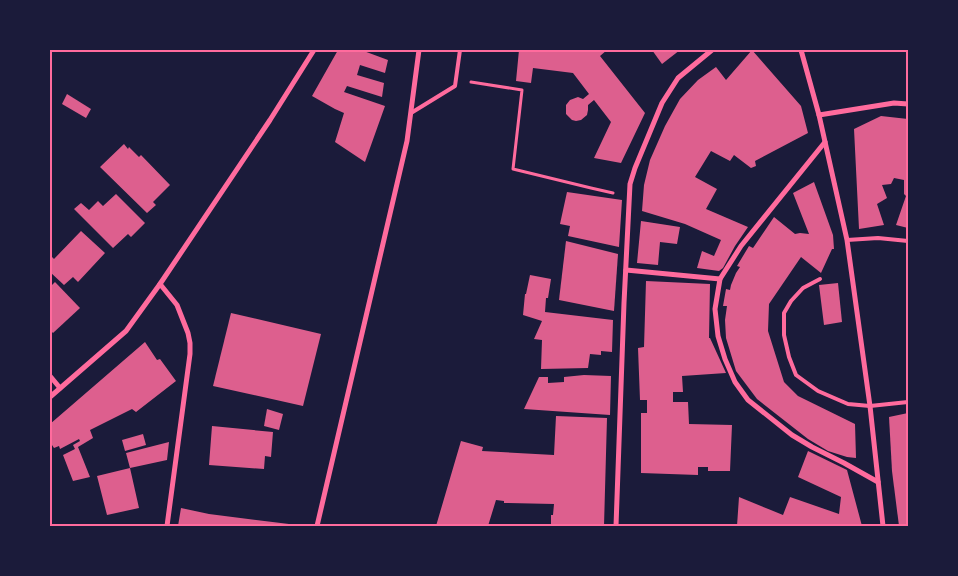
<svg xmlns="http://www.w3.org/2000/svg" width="958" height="576" viewBox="0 0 958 576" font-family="Merriweather,serif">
<rect width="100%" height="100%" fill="#1b1b3a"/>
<g fill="#dd5f8e">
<path d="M338,50H361L388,60L385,73L360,65L357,75L384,83L382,97L347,86L344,92L385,106L365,162L335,142L344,113L335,109L312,96Z"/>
<path d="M519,50H607L600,56L645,113L621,163L594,158L611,122L594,100L588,105V110L587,115L581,120L576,121L572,120L566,114V105L570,100L578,97L583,99L589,94L573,73L533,68L531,83L516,81Z"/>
<path d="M652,50H680L662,64Z"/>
<path d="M752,50L801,106L808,133L755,161L756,166L751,168L734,155L730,161L711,151L695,177L717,189L706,209L748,227L735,246L723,268L719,271L697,268L702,251L714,256L721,240L685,224L642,211L644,185L650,160L665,126L680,99L698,80L716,67L726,80Z"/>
<path d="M67,94L91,109L86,118L62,104Z"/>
<path d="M881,116L908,119V228L896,225L906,196L904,194V180L894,178L891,184L882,185L887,198L877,204L884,225L859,229L854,129Z"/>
<path d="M124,144L128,149L129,147L139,157L141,155L170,185L153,202L156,205L147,213L100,167Z"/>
<path d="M814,182L833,235L834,249H832L821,273L801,257L769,304L768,331L784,382L798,396L855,424L856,458L847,457L828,451L808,439L757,399L736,371L726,338L725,320L727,306H723L726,289L730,290L731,285L736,273L740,267L737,266L749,246L753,248L774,217L795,234L800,233L809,234L793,193Z"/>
<path d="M567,192L622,200L619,247L568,236L570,226L560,224Z"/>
<path d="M116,194L145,223L131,237L128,234L113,248L74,209L81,203L89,210L98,201L103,206Z"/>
<path d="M641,221L680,227L677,244L660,242L658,265L637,263Z"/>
<path d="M81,231L105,253L78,282L73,277L64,285L50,272V255L54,259Z"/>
<path d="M566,241L618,254L614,311L559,300Z"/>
<path d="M530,275L551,279L548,298H546L545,312L613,320L612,352L601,351V355L590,354L588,368L541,369L542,340L534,339L542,321L523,315L525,294H526Z"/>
<path d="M646,281L710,284L709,338H710L726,373L682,376L683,392H673V402H688L689,424L732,425L730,471H708V467H698V475L641,473V413H647V400H640L638,348L644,347Z"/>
<path d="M55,282L80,308L53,333L50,330V287Z"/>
<path d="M838,283L842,322L824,325L819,285Z"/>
<path d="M231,313L321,334L303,406L213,386Z"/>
<path d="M145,342L157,360L160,359L176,381L136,412L132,409L90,430L93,438L78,447L90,477L73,481L63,455L75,449L73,445L80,441L79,439L60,449L59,446L54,448L52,445L50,446V424Z"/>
<path d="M584,375L611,376L610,415L524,409L539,377H548V383L564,382V377Z"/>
<path d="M267,409L283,414L279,430L264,426Z"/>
<path d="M908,413V526H899L892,471L889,417Z"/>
<path d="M556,416L607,418L604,526H551V515H553L554,504L504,503V501L496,500L488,526H436L461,441L483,447L482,451L554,455Z"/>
<path d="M212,426L273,432L271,457L265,456L264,469L209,465Z"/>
<path d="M143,434L146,445L125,451L122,440Z"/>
<path d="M169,442L167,460L130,468L139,508L107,515L97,476L130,468L126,453Z"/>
<path d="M808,451L847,470L862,526H737L739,497L783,515L790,497L839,514L841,497L798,477Z"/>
<path d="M181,508L209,514L289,524L288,526H178Z"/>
</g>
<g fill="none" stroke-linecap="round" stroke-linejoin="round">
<path stroke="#ff6b9d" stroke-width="3" d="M471,82L522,90L513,169L591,188L613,193"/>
<g stroke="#ff6b9d" stroke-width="4">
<path d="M411,113L455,86L460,50"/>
<path d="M847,240L878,238L908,241"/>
<path d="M820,279L803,288L791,301L784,313V335L789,357L796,375L818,391L848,404L870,406L908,402"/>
</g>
<g stroke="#ff6b9d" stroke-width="5">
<path d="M801,50L819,115L847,240L870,406L883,526"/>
<path d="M819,115L894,103L908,104"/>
<path d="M825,142L741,246L720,279L715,309L718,336L725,359L735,382L748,400L792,435L812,447L844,463L878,482"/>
<path d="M626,270L720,279"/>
<path d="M160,284L177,305L188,333L190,343V354L167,526"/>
<path d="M50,376L60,388"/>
<path d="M50,397L126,331L160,284L270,120L314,50"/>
<path d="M317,526L407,141L419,50"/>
<path d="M616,526L624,303L630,184L635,168L662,103L678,78L712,50"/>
</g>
</g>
<rect width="958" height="576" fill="none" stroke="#1b1b3a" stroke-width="102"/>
<rect x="51" y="51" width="856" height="474" fill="none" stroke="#ff6b9d" stroke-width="2"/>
</svg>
